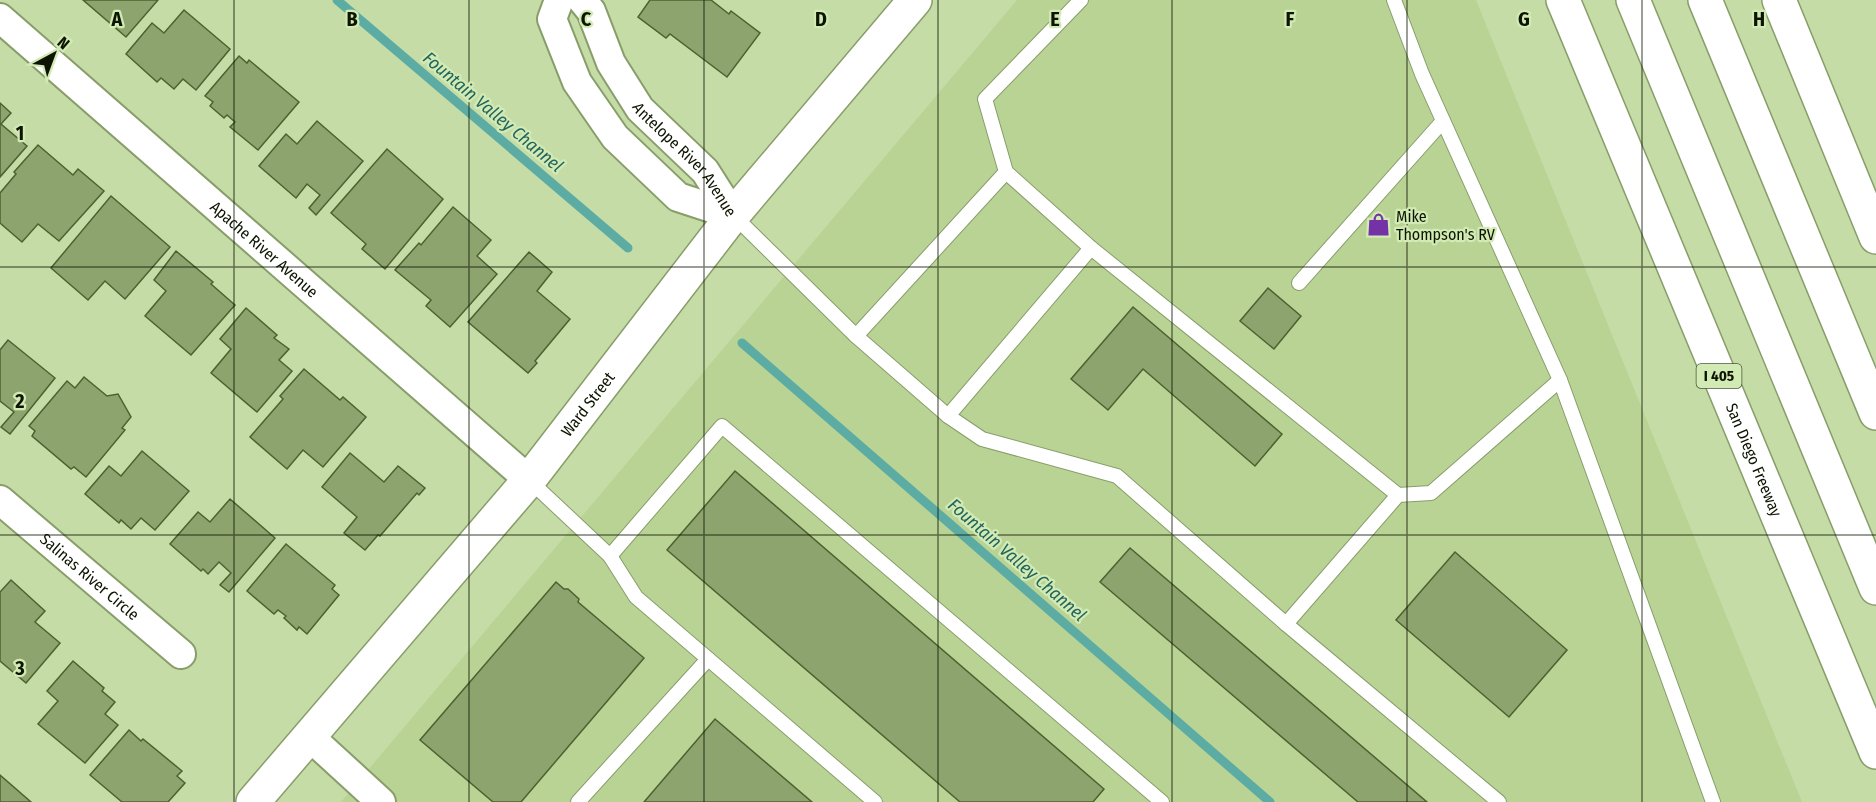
<svg xmlns="http://www.w3.org/2000/svg" width="1876" height="802" viewBox="0 0 1876 802" font-family="'Fira Sans Condensed',sans-serif">
<rect width="100%" height="100%" fill="#c5dca6"/>
<path fill="#b9d395" d="M1017,0H1476L1802,802H341Z"/>
<g fill="none" stroke-linecap="round" stroke-linejoin="round">
<g stroke="#5caca4" stroke-width="9">
<path d="M337,0L628,248"/>
<path d="M742,343L1270,802"/>
</g>
</g>
<g fill="#8da46e" stroke="#4e6130" stroke-width="1.5">
<path d="M83,0H158L126,37Z"/>
<path d="M650,0H711L729,14L731,11L760,33L727,77L670,34L666,38L638,17Z"/>
<path d="M184,10L230,49L196,90L183,79L174,89L161,78L157,82L126,54L152,23L164,33Z"/>
<path d="M239,56L247,63L249,60L299,102L258,150L230,127L235,122L227,115L224,118L210,106L213,102L205,96Z"/>
<path d="M0,103L11,113L1,124L27,146L0,177Z"/>
<path d="M317,121L363,161L316,215L309,208L320,195L307,184L296,198L259,166L286,134L297,144Z"/>
<path d="M38,145L73,175L78,169L104,191L59,241L38,224L22,242L0,223V193L16,174L14,172Z"/>
<path d="M387,149L443,199L385,269L362,249L366,244L331,213Z"/>
<path d="M111,196L170,247L125,299L105,281L88,300L51,268Z"/>
<path d="M453,207L491,240L477,256L497,274L450,327L426,306L431,300L395,270L419,243L421,245Z"/>
<path d="M176,251L213,282L211,284L235,305L191,355L145,316L166,291L154,280Z"/>
<path d="M529,252L552,272L537,291L570,319L535,361L537,363L528,373L468,322Z"/>
<path d="M1268,288L1301,316L1274,349L1240,321Z"/>
<path d="M1133,307L1282,434L1255,466L1143,369L1108,410L1071,379Z"/>
<path d="M246,308L277,335L274,338L289,349L279,360L292,371L257,412L211,373L231,349L220,339Z"/>
<path d="M8,340L55,378L10,434L1,427L14,412L0,401V350Z"/>
<path d="M304,369L340,400L343,397L366,417L323,467L303,450L287,469L250,437L283,399L280,396Z"/>
<path d="M84,377L107,396L118,394L131,417L122,428L125,430L86,477L74,467L71,469L32,436L35,431L29,426L67,381L75,388Z"/>
<path d="M142,451L189,491L155,530L141,518L131,529L121,520L119,523L85,494L109,466L121,476Z"/>
<path d="M350,453L384,482L398,466L425,488L419,495L417,493L380,536L378,535L365,550L344,533L357,517L322,487Z"/>
<path d="M735,471L1104,789L1093,802H960L667,550Z"/>
<path d="M230,499L275,538L229,592L220,585L231,573L219,562L208,574L203,569L201,571L170,544L198,512L210,522Z"/>
<path d="M286,544L335,585L332,589L339,595L307,634L299,627L297,630L284,618L286,616L278,610L274,614L247,591Z"/>
<path d="M1130,548L1427,802H1358L1100,582Z"/>
<path d="M1455,552L1567,650L1509,717L1396,620Z"/>
<path d="M11,580L45,611L35,622L60,643L26,683L0,661V592Z"/>
<path d="M556,582L564,589H568L579,599L578,602L644,658L521,802H493L420,740Z"/>
<path d="M73,661L104,688L102,691L115,702L105,714L118,725L85,763L38,724L58,701L47,691Z"/>
<path d="M715,719L812,802H644Z"/>
<path d="M129,730L141,741L143,739L182,771L177,776L185,783L168,802H122L90,775Z"/>
<path d="M0,775L31,802H0Z"/>
</g>
<g fill="none" stroke-linecap="round" stroke-linejoin="round">
<defs>
<g id="service">
<path d="M1394,0L1422,74L1560,380L1713,802"/>
<path d="M1006,172L1091,248L1398,495"/>
<path d="M733,215L856,336L1006,172L985,99L1081,0"/>
<path d="M1299,283L1443,121"/>
<path d="M856,336L948,416L982,439L1117,476L1286,624L1499,802"/>
<path d="M948,416L1091,248"/>
<path d="M529,480L610,556L722,426L1162,802"/>
<path d="M610,556L636,597L875,802"/>
<path d="M1286,624L1398,495L1431,493L1560,380"/>
<path d="M578,802L708,659"/>
</g>
<g id="minor">
<path d="M559,0L552,19L577,82L615,137L678,197L733,215"/>
<path id="s1" d="M582,0L591,11L611,63L640,109L705,171L733,215"/>
<path id="s2" d="M0,18L529,480"/>
<path id="s3" d="M0,500L181,654"/>
<path d="M310,737L381,802"/>
</g>
<g id="tertiary">
<path id="s4" d="M253,802L529,480L733,215L915,0"/>
</g>
<g id="motorway">
<path id="s5" d="M1563,0L1876,752"/>
<path d="M1633,0L1876,588"/>
<path d="M1705,0L1876,413"/>
<path d="M1779,0L1876,237"/>
</g>
</defs>
<use href="#service" stroke="#889e6a" stroke-width="16"/>
<use href="#minor" stroke="#889e6a" stroke-width="32"/>
<use href="#tertiary" stroke="#889e6a" stroke-width="36"/>
<use href="#motorway" stroke="#889e6a" stroke-width="36"/>
<use href="#service" stroke="#fff" stroke-width="14"/>
<use href="#minor" stroke="#fff" stroke-width="28"/>
<use href="#tertiary" stroke="#fff" stroke-width="33"/>
<use href="#motorway" stroke="#fff" stroke-width="33"/>
</g>
<path fill="none" stroke="#0d1402" stroke-width="1.5" stroke-opacity="0.55" d="M234,0V802M469,0V802M704,0V802M938,0V802M1172,0V802M1407,0V802M1642,0V802M0,267H1876M0,535H1876"/>
<defs>
<symbol id="shop-bare" viewBox="-9 -9 18 18"><path d="M-5-2.5h2.3a2.7 3.5 0 0 1 5.4 0H5L5.5 6h-11ZM-1.5-2.5h3a1.5 2.3 0 0 0-3 0Z" fill="#7532a7" stroke="#d2eab3" stroke-width="2.5" paint-order="stroke"/></symbol>
</defs>
<g fill-rule="evenodd">
<use href="#shop-bare" x="1362" y="208" width="33" height="33"/>
</g>
<g text-anchor="middle" stroke-width="4.5" stroke-linejoin="round" paint-order="stroke">
<rect fill="#d2eab3" stroke="#485437" stroke-width="1.5" x="1696.5" y="364" width="45" height="24" rx="4.5"/>
<g font-size="15" font-weight="bold" fill="#0d1402">
<text x="1719" y="381">I 405</text>
</g>
<g font-size="16" fill="#0d1402" stroke="#d2eab3">
<text dy="6" stroke="none"><textPath href="#s1" startOffset="192">Antelope River Avenue</textPath></text>
<text dy="6" stroke="none"><textPath href="#s2" startOffset="351">Apache River Avenue</textPath></text>
<text dy="6" stroke="none"><textPath href="#s4" startOffset="520">Ward Street</textPath></text>
<text dy="6" stroke="none"><textPath href="#s5" startOffset="498">San Diego Freeway</textPath></text>
<text dy="6" stroke="none"><textPath href="#s3" startOffset="118">Salinas River Circle</textPath></text>
</g>
<g font-size="16" fill="#0d1402" stroke="#d2eab3" text-anchor="start">
<text x="1396" y="222">Mike<tspan x="1396" dy="18">Thompson's RV</tspan></text>
</g>
<g font-size="18" font-style="italic" fill="#22645e" stroke="#d2eab3">
<text transform="translate(493 112) rotate(40)" y="6">Fountain Valley Channel</text>
<text transform="translate(1017 560) rotate(41)" y="6">Fountain Valley Channel</text>
</g>
</g>
<g font-size="20" text-anchor="middle" font-weight="bold" fill="#0d1402" stroke="#d2eab3" stroke-width="4.5" stroke-linejoin="round" paint-order="stroke">
<text x="117" y="26">A</text>
<text x="352" y="26">B</text>
<text x="586" y="26">C</text>
<text x="821" y="26">D</text>
<text x="1055" y="26">E</text>
<text x="1290" y="26">F</text>
<text x="1524" y="26">G</text>
<text x="1759" y="26">H</text>
<text x="20" y="140">1</text>
<text x="20" y="408">2</text>
<text x="20" y="675">3</text>
</g>
<g transform="translate(54 54) rotate(41)" stroke="#d2eab3" stroke-width="4.5" paint-order="stroke">
<path d="M0-4.5L10 22L0 15L-10 22Z" fill="#0d1402"/>
<text y="-9" font-size="16" font-weight="bold" text-anchor="middle" fill="#0d1402">N</text>
</g>
</svg>
